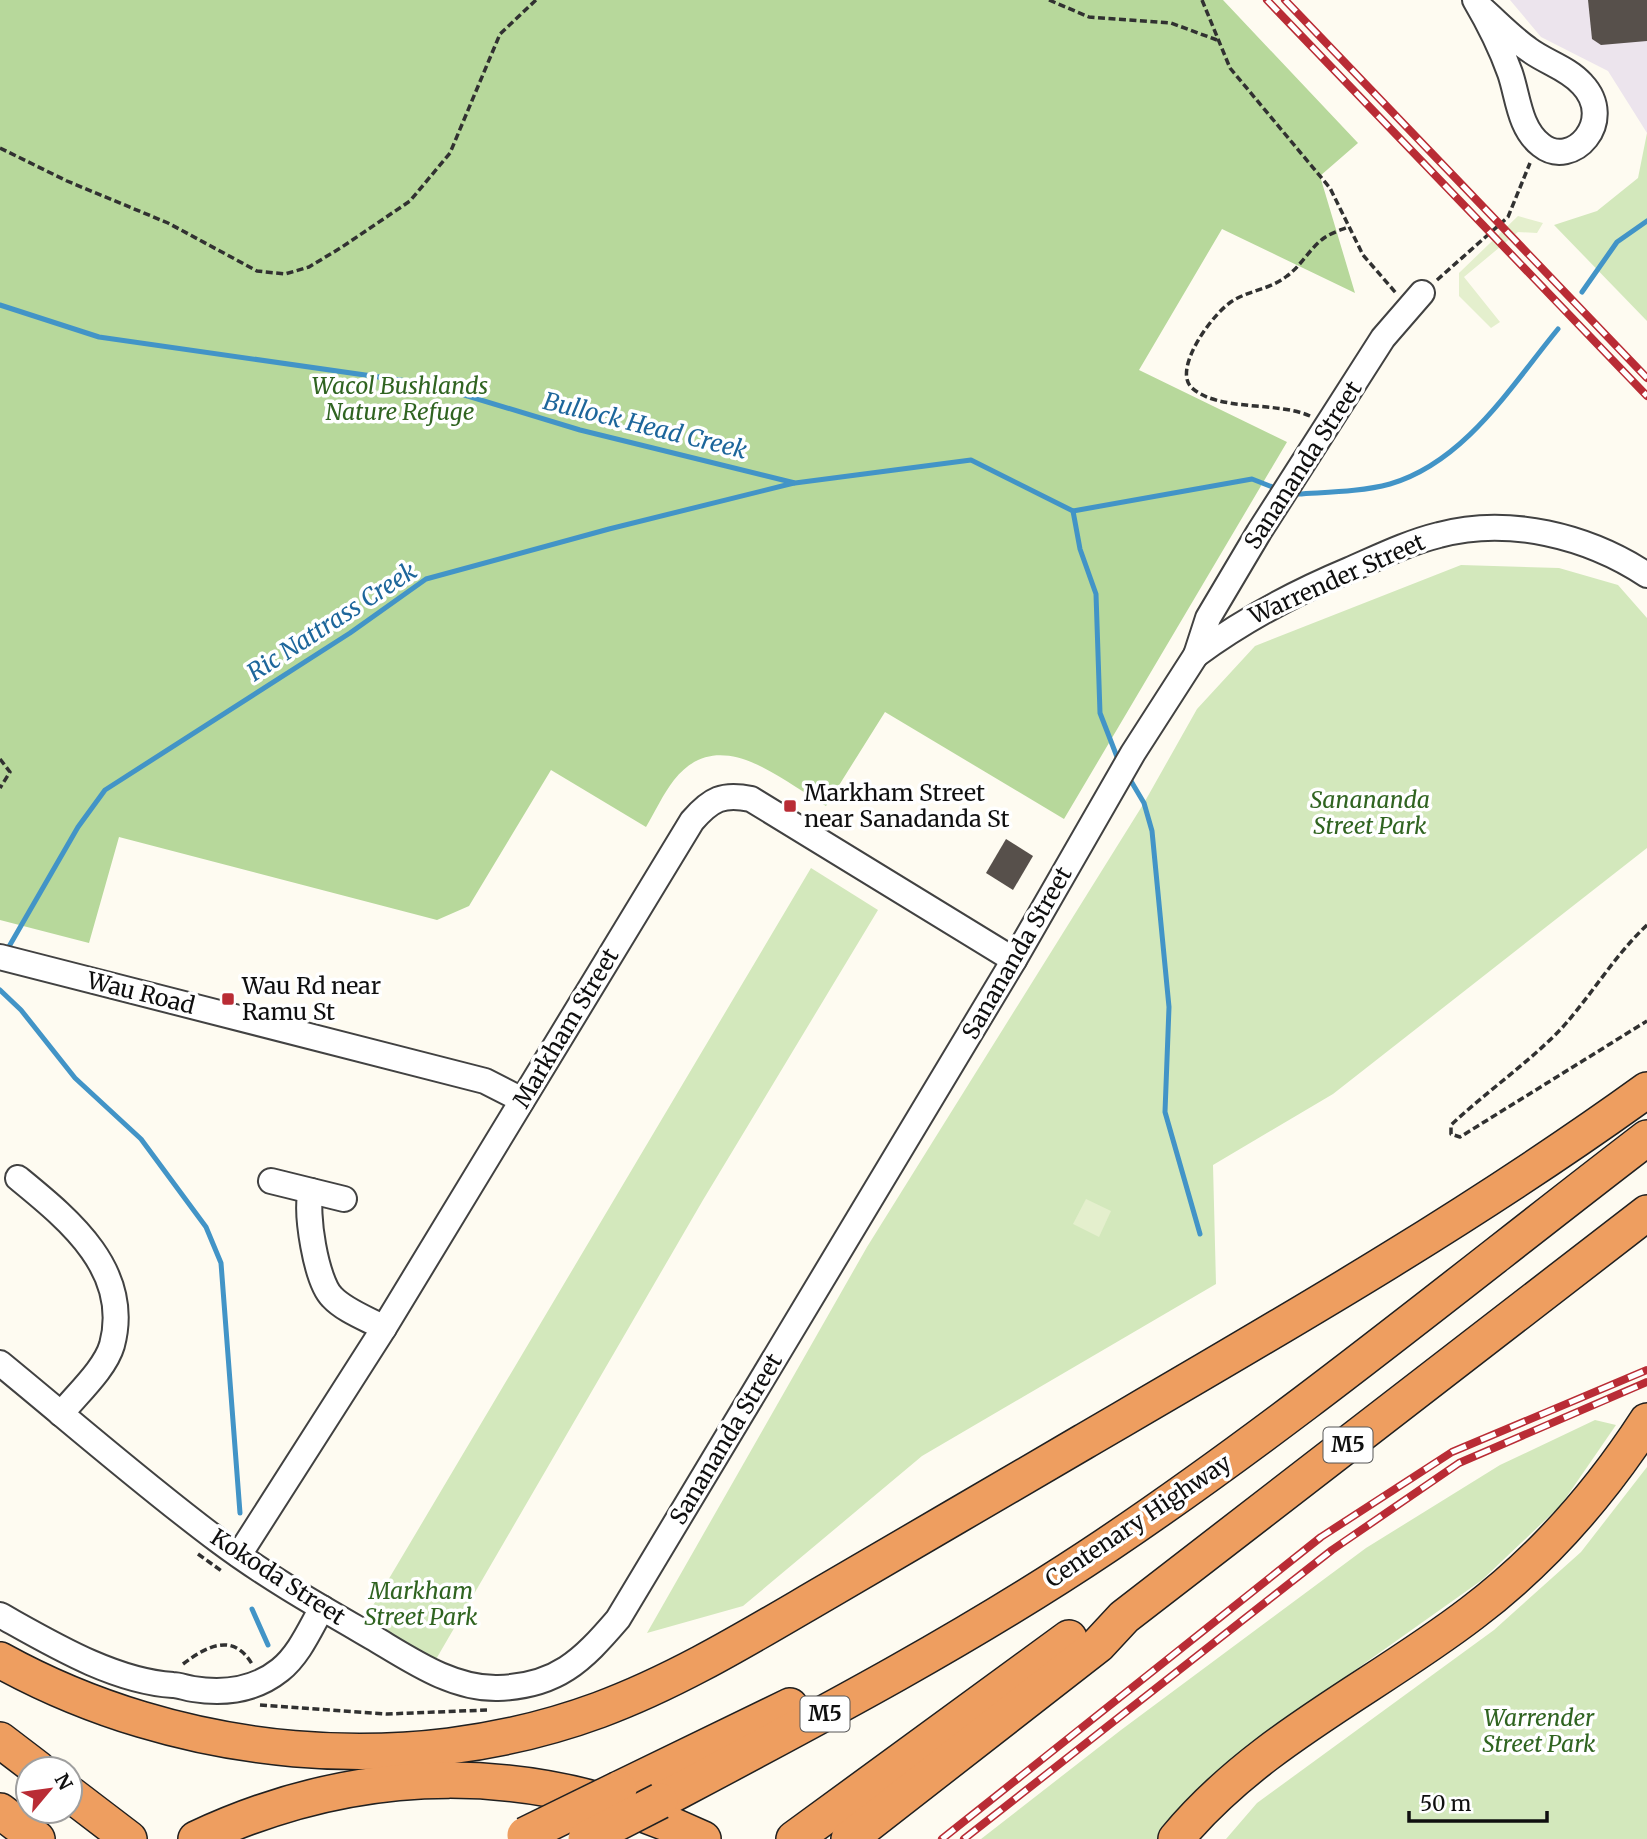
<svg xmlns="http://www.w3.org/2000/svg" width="1647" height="1839" viewBox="0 0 1647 1839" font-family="Merriweather,serif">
<rect width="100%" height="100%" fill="#fefbf1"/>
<path fill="#ece4ed" d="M1510,0H1647V133L1608,71L1541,37Z"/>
<g fill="#d3e8bc">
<path d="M1647,133V321L1554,225L1597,211L1638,178Z"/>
<path d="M1461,565L1559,568L1618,585L1647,618V848L1333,1094L1213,1165L1216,1284L922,1456L743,1606L647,1633L867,1247L1144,803L1197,709L1255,646Z"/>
<path d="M811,868L878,910L703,1200L435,1661L365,1619Z"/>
<path d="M1595,1420L1616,1425L1561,1505L1482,1580L1289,1717L1181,1813L1158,1839H981L1121,1730L1366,1548L1500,1465Z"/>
<path d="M1647,1467V1839H1226L1257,1803L1494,1630L1581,1552Z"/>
</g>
<path fill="#b7d89b" d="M0,0H1223L1358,143L1320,176L1355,293L1222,229L1139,370L1287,442L1064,819L885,712L826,806C780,779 719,723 674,780C663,794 655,812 646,827L551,770L469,906L437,920L119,837L89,943L0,920Z"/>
<g fill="#e4efcd">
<path d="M1518,216L1543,223L1537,233L1518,232L1464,277L1500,322L1491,328L1459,296V273Z"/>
<path d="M1086,1199L1111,1211L1099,1237L1073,1224Z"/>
</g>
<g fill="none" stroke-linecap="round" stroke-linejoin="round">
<g stroke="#4294c7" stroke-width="5">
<path d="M1582,292L1617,242L1647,221"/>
<path d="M0,305L99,337L428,384L580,430L795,483L971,460L1073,511L1252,479L1275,488"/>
<path d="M1298,494C1327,492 1361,492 1390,484C1465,462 1511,386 1558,329"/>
<path d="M1073,511L1080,549L1096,594L1100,713L1119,762"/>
<path d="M1128,776L1144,803L1152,831L1169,1007L1165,1112L1200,1234"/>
<path d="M7,950L78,827L105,790L350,633L426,579L609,529L794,483"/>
<path d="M0,990L21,1010L75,1078L141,1139L206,1227L221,1263L240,1513"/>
<path d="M252,1609L268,1645"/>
</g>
</g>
<g fill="#57504b">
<path d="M1588,0H1647V41L1601,45L1592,39Z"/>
<path d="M1006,839L1033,856L1013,890L986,873Z"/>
</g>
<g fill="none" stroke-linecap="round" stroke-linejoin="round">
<defs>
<g id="minor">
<path d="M1475,0C1488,22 1501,48 1510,73C1518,96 1519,128 1541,145C1572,170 1617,121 1582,84C1568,68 1545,62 1528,49C1511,37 1496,21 1480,7"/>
<path d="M1196,655C1245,619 1294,593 1349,570C1379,557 1407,543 1439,535C1508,516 1588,536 1647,575"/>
<path d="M0,957L485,1081L522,1100"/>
<path d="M18,1178C68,1219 132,1270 112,1345C105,1369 77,1394 61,1414"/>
<path d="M271,1181L344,1199"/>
<path d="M311,1191C305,1212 316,1281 332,1297C345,1311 368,1319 384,1328"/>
<path d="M0,1363C72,1422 144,1485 219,1541C267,1577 320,1607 372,1637C411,1660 452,1689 498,1688C557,1686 582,1661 618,1619L1014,960L1133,753L1196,655L1208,618L1259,532L1383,338L1422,293"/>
<path d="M239,1555L384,1328L692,821C711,799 723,793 751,799L1014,960"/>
<path d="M0,1615C52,1644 113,1681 173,1685C179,1685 186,1688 193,1689C224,1694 255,1690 280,1670C299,1655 310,1629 322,1608"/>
</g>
<g id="highway">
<path d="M0,1660C179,1759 406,1781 599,1710C680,1680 754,1634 828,1591C913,1541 998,1492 1083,1442C1275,1330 1467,1220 1647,1090"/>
<path d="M0,1740L38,1769"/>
<path d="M619,1789L790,1706"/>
<path d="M70,1794L129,1839"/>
<path d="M660,1801C811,1721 964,1641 1107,1545C1294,1419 1468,1275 1647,1138"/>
<path d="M0,1811L37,1839"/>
<path d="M196,1839C362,1761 536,1760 703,1839"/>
<path d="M794,1839L1069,1638"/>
<path d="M849,1839L1098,1645L1124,1617L1647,1213"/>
<path d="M1176,1839C1257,1741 1373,1689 1472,1613C1542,1560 1599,1495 1647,1421"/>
</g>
</defs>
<use href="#minor" stroke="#424242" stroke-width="28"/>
<use href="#highway" stroke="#202020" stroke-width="38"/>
<g stroke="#313131" stroke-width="3.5" stroke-dasharray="7 3.5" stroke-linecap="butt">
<path d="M1049,0L1089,17L1171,23L1217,40"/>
<path d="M1202,0L1230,68L1330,188L1363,255L1396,293"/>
<path d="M0,148L67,181L168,223L257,271L285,274L309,267L342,247L410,201L450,153L500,34L536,0"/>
<path d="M1437,280L1508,217L1530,163"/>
<path d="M1310,416C1277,401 1219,412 1192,388C1171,369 1215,310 1234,300C1251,290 1271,289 1287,276C1301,266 1310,248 1324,238C1331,233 1341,230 1348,227"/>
<path d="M0,759L10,772L0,788"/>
<path d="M1647,925C1614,956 1591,996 1561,1029C1527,1064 1486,1092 1451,1125V1134L1460,1137L1647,1021"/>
<path d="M198,1554L223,1572"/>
<path d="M183,1664C207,1646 233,1632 252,1664"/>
<path d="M260,1705L387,1714L487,1710"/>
</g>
<use href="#minor" stroke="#fff" stroke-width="24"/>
<use href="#highway" stroke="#ee9e60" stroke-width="35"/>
<defs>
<g id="rail">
<path d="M1267,0L1647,396"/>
<path d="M1285,0L1647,378"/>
<path d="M942,1839L1321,1537L1452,1452L1647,1370"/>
<path d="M964,1839L1332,1550L1459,1463L1647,1382"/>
</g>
</defs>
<use href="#rail" stroke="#b92c35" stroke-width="8"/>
<use href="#rail" stroke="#fff" stroke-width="5" stroke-dasharray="16" stroke-linecap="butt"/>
<defs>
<g id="highway-bridge">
<path d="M525,1835L619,1789"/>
<path d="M586,1839L660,1801"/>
</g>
</defs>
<use href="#highway-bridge" stroke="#202020" stroke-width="38" stroke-linecap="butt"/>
<use href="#highway-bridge" stroke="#ee9e60" stroke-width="35"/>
</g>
<g fill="#b92c35" stroke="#fff" stroke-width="2.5">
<rect x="783" y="799" width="14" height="14" rx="3.5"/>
<rect x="221" y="992" width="14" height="14" rx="3.5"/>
</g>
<g text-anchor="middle" stroke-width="7" stroke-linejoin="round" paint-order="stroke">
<g fill="#fff" stroke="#575757" stroke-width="2">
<rect x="1323.5" y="1427.5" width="49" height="35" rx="5"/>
<rect x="800.5" y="1696.5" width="49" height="35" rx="5"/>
</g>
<g font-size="21" font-weight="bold" fill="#0f0f0f">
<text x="1348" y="1452">M5</text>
<text x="825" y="1721">M5</text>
</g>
<g font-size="23" font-style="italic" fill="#306421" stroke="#fff">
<text x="400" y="394">Wacol Bushlands<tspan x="400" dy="26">Nature Refuge</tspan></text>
<text x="1370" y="808">Sanananda<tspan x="1370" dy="26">Street Park</tspan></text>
<text x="421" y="1599">Markham<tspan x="421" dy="26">Street Park</tspan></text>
<text x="1539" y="1726">Warrender<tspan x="1539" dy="26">Street Park</tspan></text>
</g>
<g font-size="23" fill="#0f0f0f" stroke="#fff">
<text transform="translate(1303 465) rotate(-57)" y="8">Sanananda Street</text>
<text transform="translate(1337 579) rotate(-24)" y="8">Warrender Street</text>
<text transform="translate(1017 953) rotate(-60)" y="8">Sanananda Street</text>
<text transform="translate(141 993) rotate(14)" y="8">Wau Road</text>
<text transform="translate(566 1028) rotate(-59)" y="8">Markham Street</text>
<text transform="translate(726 1439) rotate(-59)" y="8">Sanananda Street</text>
<text transform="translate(1138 1521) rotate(-34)" y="8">Centenary Highway</text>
<text transform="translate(278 1577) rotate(33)" y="8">Kokoda Street</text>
</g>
<g font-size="23" fill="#0f0f0f" stroke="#fff" text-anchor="start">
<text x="804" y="801">Markham Street<tspan x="804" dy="26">near Sanadanda St</tspan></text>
<text x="242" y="994">Wau Rd near<tspan x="242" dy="26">Ramu St</tspan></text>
</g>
<g font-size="24" font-style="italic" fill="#1d669b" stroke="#fff">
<text transform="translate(645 426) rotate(14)" y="8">Bullock Head Creek</text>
<text transform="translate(332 622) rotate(-33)" y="8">Ric Nattrass Creek</text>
</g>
</g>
<g transform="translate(49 1790) rotate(61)"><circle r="33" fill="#ffffff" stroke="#9f9f9f" stroke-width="2"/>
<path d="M0-5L12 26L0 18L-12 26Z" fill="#b92c35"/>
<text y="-10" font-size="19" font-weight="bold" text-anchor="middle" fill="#0f0f0f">N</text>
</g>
<path d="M1409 1811v10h138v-10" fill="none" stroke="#0f0f0f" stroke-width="3.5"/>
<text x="1420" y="1811" font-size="21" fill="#0f0f0f" stroke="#ffffff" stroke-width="5" paint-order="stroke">50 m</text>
</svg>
